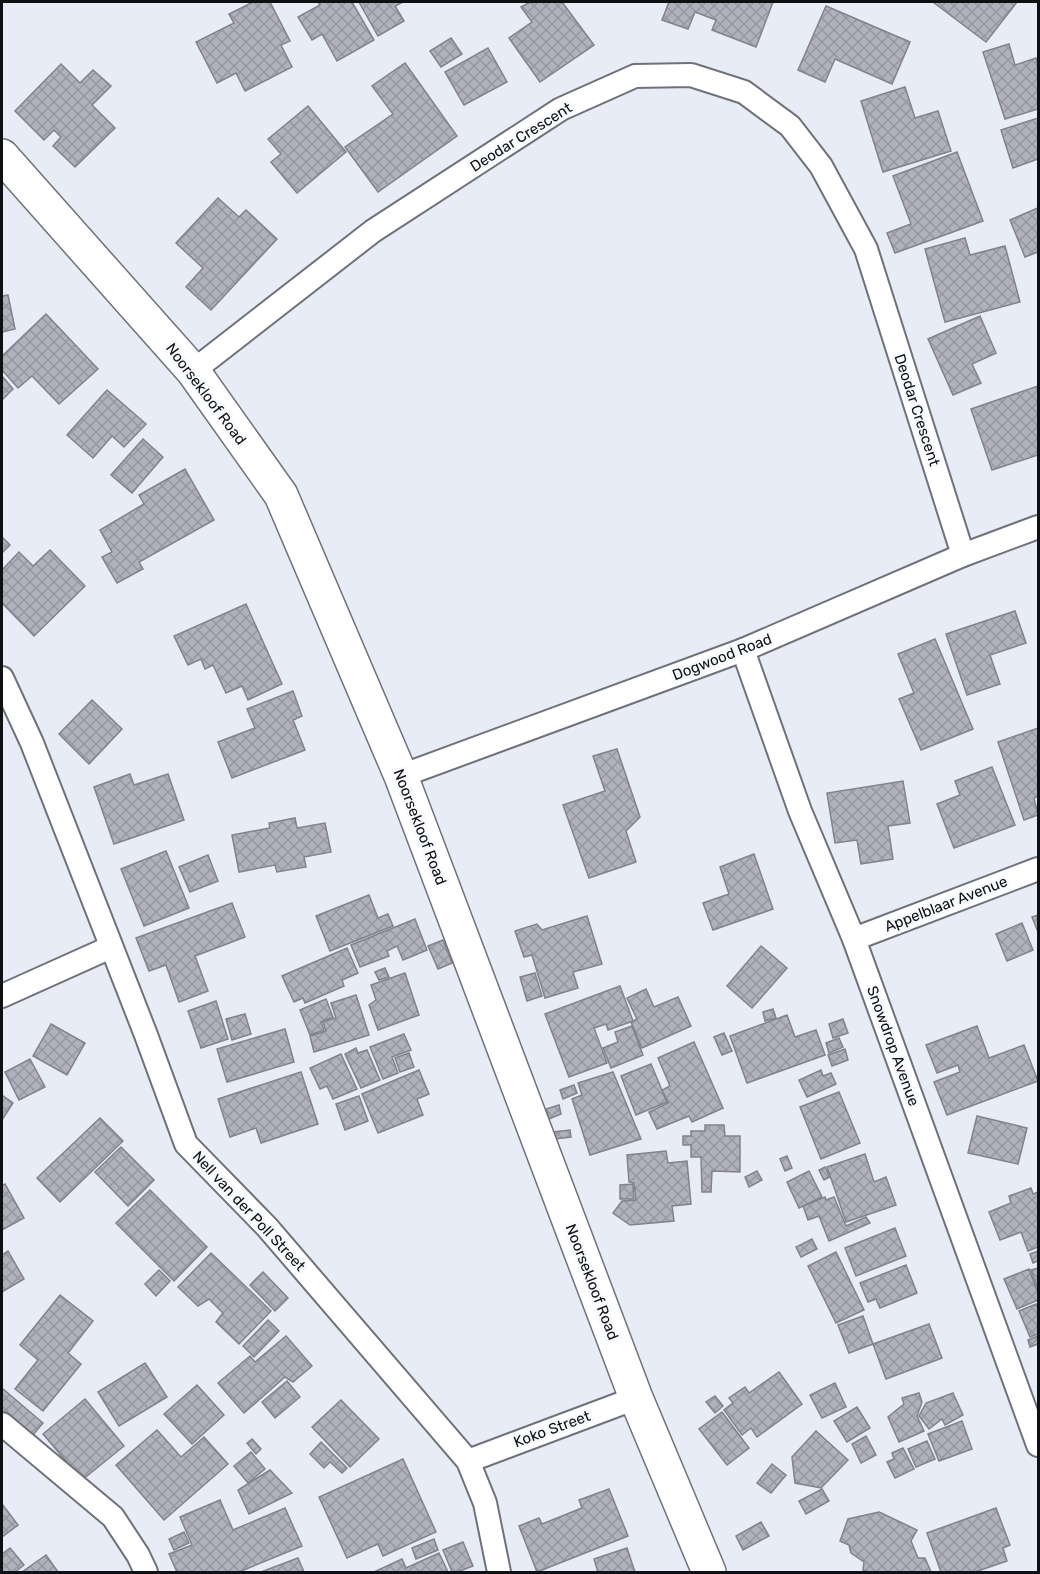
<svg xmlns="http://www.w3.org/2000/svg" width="1040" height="1574" viewBox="0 0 1040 1574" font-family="Rubik,sans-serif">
<defs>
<pattern id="building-cross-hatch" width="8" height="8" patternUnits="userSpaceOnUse" patternTransform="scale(1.5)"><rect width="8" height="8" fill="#b1b1bc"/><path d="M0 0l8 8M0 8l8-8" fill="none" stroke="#9797a1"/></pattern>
</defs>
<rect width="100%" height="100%" fill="#e7ecf6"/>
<g fill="url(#building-cross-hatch)" stroke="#81828b" stroke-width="1.5">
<path d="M253,2H270L290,41L281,45L292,67L245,91L236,73L217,83L196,42L234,23L229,14Z"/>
<path d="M318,2H352L374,40L337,61L322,34L312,40L298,17L320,5Z"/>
<path d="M359,2H403L395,6L404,21L378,36Z"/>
<path d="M530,2H562L594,45L540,82L509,38L532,22L521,7Z"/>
<path d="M669,2H773L756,47L712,30L716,20L695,12L688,29L662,20Z"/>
<path d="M933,2H1017L986,42Z"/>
<path d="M826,6L910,42L892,84L835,59L825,82L798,70Z"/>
<path d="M451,38L462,54L441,67L430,51Z"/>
<path d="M1009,44L1015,65L1036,58L1038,66V109L1005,119L983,52Z"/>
<path d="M488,48L507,82L464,105L445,72Z"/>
<path d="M405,63L457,136L378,192L345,147L393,114L372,86Z"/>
<path d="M61,64L80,83L93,70L111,86L92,105L115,128L75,167L53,146L61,137L54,130L44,140L15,111Z"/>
<path d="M905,87L915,118L938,111L951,151L883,172L861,101Z"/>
<path d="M308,106L346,152L297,193L271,162L281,154L268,139Z"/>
<path d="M1038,118V159L1013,168L1001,130Z"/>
<path d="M957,152L983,221L895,253L887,233L911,224L893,176Z"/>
<path d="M218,198L239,217L246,210L277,239L211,310L186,287L203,268L176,243Z"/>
<path d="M1038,208V252L1025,257L1010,220Z"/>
<path d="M965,238L970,255L1005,246L1020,302L945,322L925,249Z"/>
<path d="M8,295L15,329L2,332V296Z"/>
<path d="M46,314L98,369L59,404L32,376L18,388L2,370V356Z"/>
<path d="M980,316L996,353L972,364L981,383L953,395L928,339Z"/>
<path d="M2,376L13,389L2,400Z"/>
<path d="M1038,386V455L992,470L971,409Z"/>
<path d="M107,390L146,424L124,447L112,436L93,458L67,435Z"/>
<path d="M143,439L163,457L132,493L111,475Z"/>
<path d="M185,469L214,520L139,562L143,569L117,583L102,557L112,552L100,530L144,504L139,495Z"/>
<path d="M2,537L10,545L2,553Z"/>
<path d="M50,550L85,586L34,636L2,603V570L19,552L33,566Z"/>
<path d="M246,604L282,684L248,700L242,686L226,693L213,665L205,669L201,659L188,665L174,636Z"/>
<path d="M1015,611L1026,643L990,655L1000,684L967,695L946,634Z"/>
<path d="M935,639L973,729L921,750L899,699L914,693L898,654Z"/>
<path d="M293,691L302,716L293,720L305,750L232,778L218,742L255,728L247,709Z"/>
<path d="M92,700L122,729L89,764L59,734Z"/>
<path d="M1038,728V796L1034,798L1038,815L1024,820L998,742Z"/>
<path d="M617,749L640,817L626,831L636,862L589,878L563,805L605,791L593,756Z"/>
<path d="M992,767L1015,825L954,848L937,804L960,795L955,781Z"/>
<path d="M130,774L134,785L168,774L184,820L114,844L94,787Z"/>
<path d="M903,781L910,823L888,826L893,859L861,864L857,840L835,843L827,793Z"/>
<path d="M295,818L297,828L325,823L331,852L304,857L306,867L277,872L275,865L239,872L232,835L270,828L269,823Z"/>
<path d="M166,851L189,908L144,926L121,869Z"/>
<path d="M754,854L773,909L713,930L703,903L729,894L720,867Z"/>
<path d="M208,855L218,881L190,892L179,867Z"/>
<path d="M369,895L378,918L388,914L393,926L330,951L316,916Z"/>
<path d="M232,903L245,937L195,956L208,991L179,1002L166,965L149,971L136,938Z"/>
<path d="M1038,915V932L1032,917Z"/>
<path d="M587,916L602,964L573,972L578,988L545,998L532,955L524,957L515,931L537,924L542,930Z"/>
<path d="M415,919L427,950L403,960L397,946L387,951L389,956L360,967L351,945Z"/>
<path d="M1022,923L1033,950L1007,961L996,934Z"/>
<path d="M443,940L452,963L438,969L428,946Z"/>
<path d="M761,946L787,968L752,1008L727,986Z"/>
<path d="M347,948L358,973L342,980L344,986L305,1003L303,998L294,1002L282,976Z"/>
<path d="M385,968L389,977L379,980L375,972Z"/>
<path d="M405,973L419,1015L378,1030L369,1005L376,1000L371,985Z"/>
<path d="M535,973L542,996L527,1001L520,977Z"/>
<path d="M620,986L633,1021L608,1030L606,1024L594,1028L607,1063L569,1077L545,1014Z"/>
<path d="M646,989L654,1007L678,997L691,1026L642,1048L631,1022L637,1019L627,998Z"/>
<path d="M356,995L369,1035L314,1052L310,1036L326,1031L323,1022L336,1018L331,1003Z"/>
<path d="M326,999L333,1017L321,1022L324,1030L310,1035L300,1010Z"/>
<path d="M216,1001L228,1039L201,1048L188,1011Z"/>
<path d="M773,1009L776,1018L765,1021L763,1012Z"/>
<path d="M245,1014L251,1034L232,1040L226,1019Z"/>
<path d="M787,1015L795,1037L816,1030L825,1055L747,1083L730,1036Z"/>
<path d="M843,1019L848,1033L833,1038L829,1024Z"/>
<path d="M51,1024L85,1043L67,1075L33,1056Z"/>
<path d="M632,1026L643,1055L611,1068L603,1048L618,1042L615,1032Z"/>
<path d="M977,1026L989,1058L1024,1045L1038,1081L947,1115L934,1082L960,1072L958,1065L937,1073L926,1045Z"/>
<path d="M285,1029L294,1062L227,1082L217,1049Z"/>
<path d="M724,1033L732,1051L722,1055L714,1037Z"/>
<path d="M404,1034L411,1050L392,1057L398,1073L383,1079L370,1047Z"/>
<path d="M839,1038L843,1047L829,1053L826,1043Z"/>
<path d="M694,1042L723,1108L692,1122L689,1116L657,1129L649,1112L668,1103L662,1090L670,1086L658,1058Z"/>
<path d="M356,1048L358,1053L367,1050L380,1080L361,1088L345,1054Z"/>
<path d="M845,1049L848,1060L832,1066L828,1055Z"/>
<path d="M409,1053L414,1067L400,1072L395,1058Z"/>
<path d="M341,1054L357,1089L333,1099L327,1086L320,1089L310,1068Z"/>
<path d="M30,1059L45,1087L19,1100L5,1072Z"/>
<path d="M651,1064L667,1102L636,1115L621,1076Z"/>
<path d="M419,1070L429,1094L417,1099L423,1115L378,1133L362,1094Z"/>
<path d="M821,1070L823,1076L831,1073L836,1084L807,1097L799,1080Z"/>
<path d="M301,1072L318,1124L261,1143L256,1128L230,1137L218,1099Z"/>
<path d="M613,1072L641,1139L590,1155L572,1099L582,1095L578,1083Z"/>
<path d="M574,1085L577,1093L563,1099L560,1090Z"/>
<path d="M839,1092L860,1143L821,1159L800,1107Z"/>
<path d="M2,1095L13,1103L2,1120Z"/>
<path d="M359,1096L368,1121L345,1130L336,1104Z"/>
<path d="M559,1105L561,1114L549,1119L546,1109Z"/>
<path d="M977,1116L1027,1128L1018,1164L968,1153Z"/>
<path d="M100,1118L123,1141L60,1202L37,1178Z"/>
<path d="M705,1125H724L725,1136H740V1172L712,1171L711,1192H702L701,1157H691V1145H683V1136H691V1131H705Z"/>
<path d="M570,1130L571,1137L554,1139L553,1132Z"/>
<path d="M121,1147L154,1180L128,1206L95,1172Z"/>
<path d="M666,1151L668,1163L687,1161L691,1204L672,1206L674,1221L630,1225L613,1213L622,1201L636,1200L634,1183L629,1182L627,1155Z"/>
<path d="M865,1154L874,1182L886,1177L896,1205L846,1222L827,1167Z"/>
<path d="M787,1156L792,1168L785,1171L780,1159Z"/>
<path d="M825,1167L830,1177L824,1180L819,1170Z"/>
<path d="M757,1171L762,1180L749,1187L745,1177Z"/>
<path d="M809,1171L822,1197L799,1208L787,1182Z"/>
<path d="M5,1184L24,1218L2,1230V1186Z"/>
<path d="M633,1184L634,1199H620V1185Z"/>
<path d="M1031,1188L1033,1194L1038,1192V1247L1028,1251L1021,1232L1000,1240L989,1212L1011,1203L1009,1196Z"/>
<path d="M150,1190L207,1247L174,1281L116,1223Z"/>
<path d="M825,1197L826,1200L834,1197L846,1226L866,1217L870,1223L829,1241L819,1216L808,1220L803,1206Z"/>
<path d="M895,1228L906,1256L856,1276L845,1248Z"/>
<path d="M812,1239L817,1249L801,1257L796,1247Z"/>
<path d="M8,1251L24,1279L2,1292V1255Z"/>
<path d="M1038,1251V1261L1033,1263L1030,1254Z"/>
<path d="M836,1252L864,1310L836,1323L808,1266Z"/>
<path d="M211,1253L271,1311L239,1344L216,1322L223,1313L209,1299L198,1306L178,1287Z"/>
<path d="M906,1265L917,1293L880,1308L876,1299L868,1302L860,1283Z"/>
<path d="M1038,1268V1289L1031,1270Z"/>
<path d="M1029,1269L1038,1293V1300L1017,1309L1004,1279Z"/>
<path d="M159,1270L170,1281L156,1296L145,1284Z"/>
<path d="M263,1272L288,1298L275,1311L250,1285Z"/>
<path d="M60,1295L93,1321L68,1353L81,1364L43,1411L15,1389L38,1360L20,1345Z"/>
<path d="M1036,1304L1038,1309V1334L1030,1337L1019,1311Z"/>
<path d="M863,1316L873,1344L849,1353L838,1325Z"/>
<path d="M268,1320L279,1331L254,1357L243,1346Z"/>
<path d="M929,1324L942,1358L886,1379L873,1344Z"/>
<path d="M286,1336L312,1366L293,1382L285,1377L244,1413L218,1383L250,1356L255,1362Z"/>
<path d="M1038,1336V1344L1030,1347L1028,1340Z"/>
<path d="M145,1363L167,1397L119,1426L98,1392Z"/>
<path d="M779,1372L802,1404L757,1437L751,1428L742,1435L724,1410L733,1403L729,1398L745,1387L749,1393Z"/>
<path d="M287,1381L300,1397L275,1418L262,1402Z"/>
<path d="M835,1383L846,1407L822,1418L810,1395Z"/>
<path d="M197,1385L224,1415L192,1444L164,1414Z"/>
<path d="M2,1388L43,1423L32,1436L2,1412Z"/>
<path d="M919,1393L922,1402L917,1416L924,1431L899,1442L888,1417L904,1404L902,1398Z"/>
<path d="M953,1393L963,1415L945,1425L942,1419L929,1429L919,1416L926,1403Z"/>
<path d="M715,1396L723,1406L715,1413L706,1402Z"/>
<path d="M85,1399L124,1446L82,1480L43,1434Z"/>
<path d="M341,1400L379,1439L350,1467L312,1427Z"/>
<path d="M857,1407L870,1428L847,1442L834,1421Z"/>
<path d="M722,1412L749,1448L727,1465L699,1429Z"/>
<path d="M962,1421L972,1449L939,1461L928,1434Z"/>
<path d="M157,1430L181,1457L204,1437L228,1464L164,1520L116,1465Z"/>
<path d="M816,1431L848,1460L821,1488L795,1483L792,1457Z"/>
<path d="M866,1436L876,1455L861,1463L852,1444Z"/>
<path d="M252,1439L261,1449L256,1454L247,1443Z"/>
<path d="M927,1441L935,1459L916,1467L908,1449Z"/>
<path d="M321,1442L347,1468L342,1473L330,1462L324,1468L310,1454Z"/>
<path d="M903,1448L914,1469L895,1478L887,1462L894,1459L892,1453Z"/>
<path d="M251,1452L265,1469L248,1483L234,1466Z"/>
<path d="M403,1459L436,1532L383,1556L378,1544L347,1558L319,1497Z"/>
<path d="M772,1464L786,1475L771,1493L757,1483Z"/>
<path d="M270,1470L292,1493L249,1514L238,1490Z"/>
<path d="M609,1489L628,1536L537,1572L519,1526L539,1518L542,1524L582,1508L579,1500Z"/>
<path d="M822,1489L829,1501L806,1514L799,1501Z"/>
<path d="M220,1500L233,1530L285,1508L302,1546L239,1572H177L169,1554L192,1545L180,1517Z"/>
<path d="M2,1504L18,1525L2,1537Z"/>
<path d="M996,1508L1010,1545L1003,1548L1007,1561L975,1572H941L927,1533Z"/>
<path d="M879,1512L917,1530L911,1541L918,1558H925L931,1572H868L863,1570L864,1562L851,1553L849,1545L840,1541L848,1519Z"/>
<path d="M761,1522L769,1536L743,1550L736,1536Z"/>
<path d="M184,1532L189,1543L174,1550L169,1539Z"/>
<path d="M434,1539L438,1550L416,1559L412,1548Z"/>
<path d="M463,1542L473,1566L457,1572H452L443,1550Z"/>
<path d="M10,1548L24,1565L15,1572H2V1554Z"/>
<path d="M627,1548L635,1572H598L594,1559Z"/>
<path d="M439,1553L448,1572H374L402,1559L406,1568Z"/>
<path d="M46,1555L58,1572H22Z"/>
<path d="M298,1558L304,1572H261Z"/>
</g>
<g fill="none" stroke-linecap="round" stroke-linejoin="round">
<defs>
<g id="street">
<path d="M193,371L373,231L561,109L635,76L691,75L744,92L790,126L821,166L866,249L963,555"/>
<path d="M743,650L800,811L854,939L1038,1445"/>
<path d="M2,678L32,743L146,1035L186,1144L267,1227L468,1461L485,1503L499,1572"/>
<path d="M401,776L743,650L963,555L1038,527"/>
<path d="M854,939L1038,869"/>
<path d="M2,996L111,947"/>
<path d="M2,1424L113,1517L138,1555L146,1572"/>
<path d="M468,1461L636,1398"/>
</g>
<path id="secondary" d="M2,156L193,371L281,495L401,776L636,1398L709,1572"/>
</defs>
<use href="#street" stroke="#6f727b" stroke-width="26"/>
<use href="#secondary" stroke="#6f727b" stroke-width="36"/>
<use href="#street" stroke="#fff" stroke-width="22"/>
<use href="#secondary" stroke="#fff" stroke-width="33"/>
</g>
<g text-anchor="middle" stroke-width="6" stroke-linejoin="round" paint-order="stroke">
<g font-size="15" fill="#0e1013" stroke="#f7f9fd">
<text transform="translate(521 137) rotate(-32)" y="5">Deodar Crescent</text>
<text transform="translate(206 394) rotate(53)" y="5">Noorsekloof Road</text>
<text transform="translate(917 410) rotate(72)" y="5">Deodar Crescent</text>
<text transform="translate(722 657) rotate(-21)" y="5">Dogwood Road</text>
<text transform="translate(420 827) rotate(69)" y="5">Noorsekloof Road</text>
<text transform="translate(946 904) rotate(-21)" y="5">Appelblaar Avenue</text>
<text transform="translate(893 1046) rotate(70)" y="5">Snowdrop Avenue</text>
<text transform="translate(249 1211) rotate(47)" y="5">Nell van der Poll Street</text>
<text transform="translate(592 1282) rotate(69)" y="5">Noorsekloof Road</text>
<text transform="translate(552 1429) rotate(-20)" y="5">Koko Street</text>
</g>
</g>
<rect width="1040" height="1574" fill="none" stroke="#0e1013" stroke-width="6"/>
</svg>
